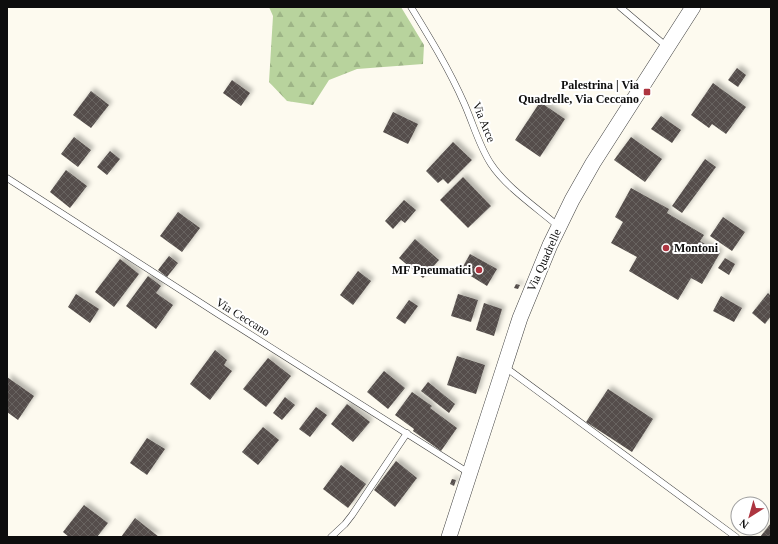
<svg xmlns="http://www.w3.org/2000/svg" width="778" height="544" viewBox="0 0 778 544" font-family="'Times New Roman',serif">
<defs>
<pattern id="forest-firs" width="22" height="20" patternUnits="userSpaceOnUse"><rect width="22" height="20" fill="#b8d39d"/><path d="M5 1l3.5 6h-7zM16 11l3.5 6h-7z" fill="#9db486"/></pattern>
<pattern id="building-cross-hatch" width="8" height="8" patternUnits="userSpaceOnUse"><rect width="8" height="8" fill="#544e4b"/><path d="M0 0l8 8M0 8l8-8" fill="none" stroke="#686360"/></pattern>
<filter id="shadow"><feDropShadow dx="3.5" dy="-3.5" stdDeviation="2" flood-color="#0004"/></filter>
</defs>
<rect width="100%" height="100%" fill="#fdfaef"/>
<path fill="url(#forest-firs)" d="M269,7H401L424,45L423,64L357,69L329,80L313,105L287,101L269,82L273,16Z"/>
<g fill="url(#building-cross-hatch)" filter="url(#shadow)">
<path d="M737,68L746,75L738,87L728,80Z"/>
<path d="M232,80L250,93L241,106L223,93Z"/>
<path d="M713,83L746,107L726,134L712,124L709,128L691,115Z"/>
<path d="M91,91L109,105L91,128L73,115Z"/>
<path d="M540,102L565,119L540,157L515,140Z"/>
<path d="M393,112L418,124L408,144L383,132Z"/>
<path d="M661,116L681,130L672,143L651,129Z"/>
<path d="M74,137L91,150L78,167L61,154Z"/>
<path d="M631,137L662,159L645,182L614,160Z"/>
<path d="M453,142L472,160L448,184L443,179L438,183L426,171Z"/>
<path d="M110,151L120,159L107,175L97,167Z"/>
<path d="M705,159L716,167L682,213L672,206Z"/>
<path d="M66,170L87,186L70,208L50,192Z"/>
<path d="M463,177L491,206L468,228L440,200Z"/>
<path d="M631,188L669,209L667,213L704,235L700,241L720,253L702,284L691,278L678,300L629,271L637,257L611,243L623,222L615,217Z"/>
<path d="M404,200L416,210L405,223L401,220L393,229L385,221Z"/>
<path d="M178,212L200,228L182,252L160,236Z"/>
<path d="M723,217L745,232L732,251L710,236Z"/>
<path d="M415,239L439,260L423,278L399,258Z"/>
<path d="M470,254L497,269L487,286L461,270Z"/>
<path d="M169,256L178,263L167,277L158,270Z"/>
<path d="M725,258L735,264L729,275L718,268Z"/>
<path d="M120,259L139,274L114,307L95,292Z"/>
<path d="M358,271L371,281L353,305L340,295Z"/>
<path d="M148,276L161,286L156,293L173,305L156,329L126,306Z"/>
<path d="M516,284L520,285L518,289L514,288Z"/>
<path d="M768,293L771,296V316L765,324L752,313Z"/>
<path d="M76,294L99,309L90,323L68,307Z"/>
<path d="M458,294L478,300L471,322L451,316Z"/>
<path d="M721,296L742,308L734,322L713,311Z"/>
<path d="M409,300L418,306L405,324L396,318Z"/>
<path d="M484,303L502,309L494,336L476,330Z"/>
<path d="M215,350L227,360L224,365L232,371L210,400L190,384Z"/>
<path d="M457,356L485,365L476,394L447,385Z"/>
<path d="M268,358L291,376L266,407L243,389Z"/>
<path d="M384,371L405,388L388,409L367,392Z"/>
<path d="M7,377L34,396L18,420L7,412Z"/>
<path d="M428,382L455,404L449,413L421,391Z"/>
<path d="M608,389L653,419L632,452L586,422Z"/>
<path d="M412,392L432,406L430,408L457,428L441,451L413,431L414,429L395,415Z"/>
<path d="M285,397L295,405L282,420L273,413Z"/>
<path d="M347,404L370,422L353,442L331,424Z"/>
<path d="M316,407L327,415L310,437L299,429Z"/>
<path d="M263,427L279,440L258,465L242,452Z"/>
<path d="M147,438L165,449L147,475L130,463Z"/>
<path d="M396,461L417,478L395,507L374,490Z"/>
<path d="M341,465L366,484L348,508L323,489Z"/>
<path d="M452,479L456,480L454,486L450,484Z"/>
<path d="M84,505L108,523L97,537H69L63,532Z"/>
<path d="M135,518L159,537H121Z"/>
<path d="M771,523V537H760Z"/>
</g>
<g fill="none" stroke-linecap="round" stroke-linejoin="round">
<defs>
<g id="service">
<path d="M411,7C430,38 449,69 464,103C473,123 479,146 491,164C506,187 537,208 558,226"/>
<path d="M620,7L666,46"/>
<path d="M7,178L218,314L469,473"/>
<path d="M505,367L736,537"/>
<path d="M331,537L345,524L352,515L407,433"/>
</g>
<path id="tertiary" d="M449,537L520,318L550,245L572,200L593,163L693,7"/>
</defs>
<use href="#service" stroke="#404040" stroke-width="7"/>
<use href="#tertiary" stroke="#404040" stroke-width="16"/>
<use href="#service" stroke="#fff" stroke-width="6"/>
<use href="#tertiary" stroke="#fff" stroke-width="15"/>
</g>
<g fill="#ad3540" stroke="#fff" stroke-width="1.5">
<rect x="643" y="88" width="8" height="8" rx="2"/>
<circle cx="666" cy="248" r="4"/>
<circle cx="479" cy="270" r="4"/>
</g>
<g text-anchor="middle" stroke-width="4" stroke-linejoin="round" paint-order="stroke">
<g font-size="12" font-weight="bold" fill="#0d0d0d" stroke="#fff" text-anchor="end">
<text x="639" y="89">Palestrina | Via<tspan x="639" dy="14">Quadrelle, Via Ceccano</tspan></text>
<text x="674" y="252" text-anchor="start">Montoni</text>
<text x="471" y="274">MF Pneumatici</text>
</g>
<g font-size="12" fill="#0d0d0d" stroke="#fff">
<text transform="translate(484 122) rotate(68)" y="4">Via Arce</text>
<text transform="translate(544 260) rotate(-66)" y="4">Via Quadrelle</text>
<text transform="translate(243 317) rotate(32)" y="4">Via Ceccano</text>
</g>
</g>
<rect width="778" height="544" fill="none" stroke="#0d0d0d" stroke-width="16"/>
<g transform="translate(750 516) rotate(217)"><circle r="19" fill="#ffffff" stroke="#9e9e9e"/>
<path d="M0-3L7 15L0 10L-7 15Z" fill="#ad3540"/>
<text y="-6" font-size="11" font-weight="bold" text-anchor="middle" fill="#0d0d0d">N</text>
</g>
</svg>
